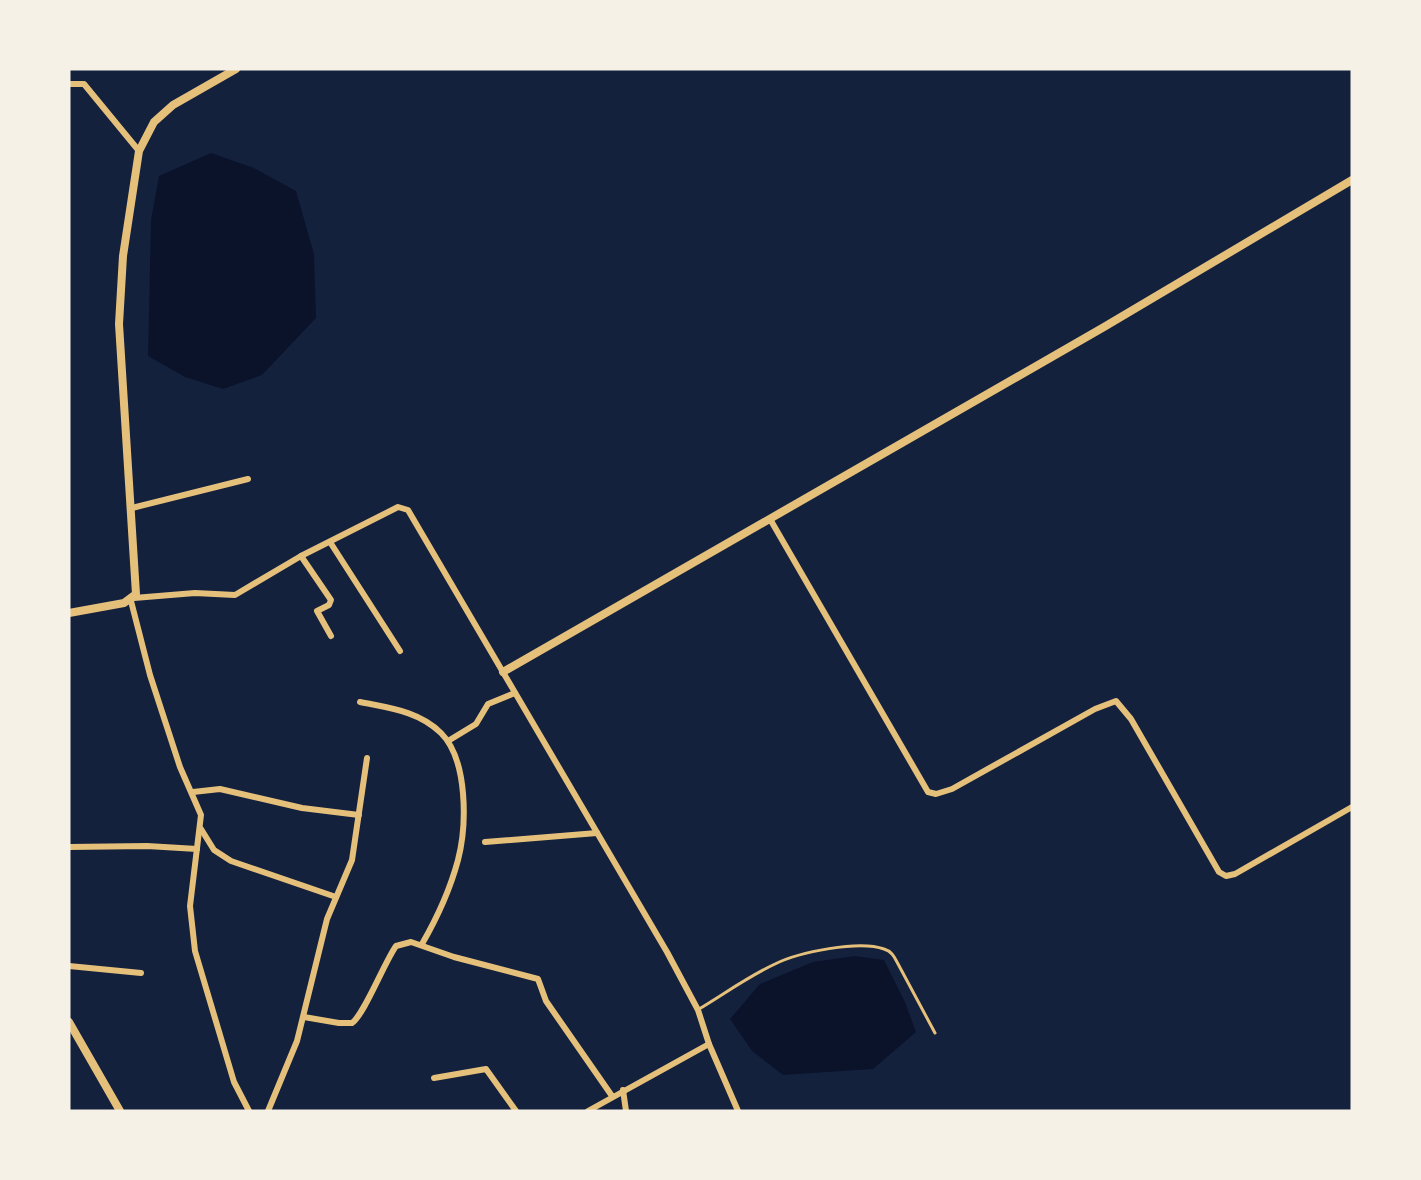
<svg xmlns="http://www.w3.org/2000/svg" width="1421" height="1180" font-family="Manrope,sans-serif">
  <rect width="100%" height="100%" fill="#14213d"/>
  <g fill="#0b132b">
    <polygon points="211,153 254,168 296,191 314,254 316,318 262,375 223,389 185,377 148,356 151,220 159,176"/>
    <polygon points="855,956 884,960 905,1002 916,1032 873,1069 783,1075 752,1051 730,1019 760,984 813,962"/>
  </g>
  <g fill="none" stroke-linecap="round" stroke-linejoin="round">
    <path stroke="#e5c07b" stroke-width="3" d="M699,1009C724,994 749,976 775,964C799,952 859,940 884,949C891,951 894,956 897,962L935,1033"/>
    <g stroke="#e5c07b" stroke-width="6">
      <polyline points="69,84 84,84 139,151"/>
      <polyline points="132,508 248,479"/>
      <polyline points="770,519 928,792 936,794 952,789 1095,709 1116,701 1131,719 1219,872 1226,876 1235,874 1352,807"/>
      <polyline points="330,542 400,651"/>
      <polyline points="301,556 331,600 329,605 317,611 331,636"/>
      <polyline points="134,598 195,593 235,595 301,556 398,507 408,510 667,952 698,1010 709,1044 588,1111"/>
      <polyline points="131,601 150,675 180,767 201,815 190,906 195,951 234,1082 249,1111"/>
      <path d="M360,702C389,708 419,711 441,733C468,760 467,825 458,860C450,890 437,918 422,944"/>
      <polyline points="448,741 476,724 488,704 515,693"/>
      <polyline points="193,792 220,789 302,808 359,815"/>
      <polyline points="201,829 214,850 231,861 336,897"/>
      <polyline points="485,842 597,833"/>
      <polyline points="69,847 147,846 197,849"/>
      <polyline points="69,966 141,973"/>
      <path d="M304,1017L339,1023H352C364,1015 384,963 396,946L411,942L454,957L538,979L546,1001L612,1096"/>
      <polyline points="709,1044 738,1111"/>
      <polyline points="434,1078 486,1069 516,1111"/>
      <polyline points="623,1090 626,1111"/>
      <polyline points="268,1111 297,1041 327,919 352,860 367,758"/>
    </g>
    <g stroke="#e5c07b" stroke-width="8">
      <polyline points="69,613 124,603 136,594 119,324 123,256 139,151 154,122 173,105 236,69"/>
      <polyline points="503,672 1104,327 1352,180"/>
      <polyline points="69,1022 120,1111"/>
    </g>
  </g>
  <rect width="1421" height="1180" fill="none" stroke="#f6f1e7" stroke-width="141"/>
</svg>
